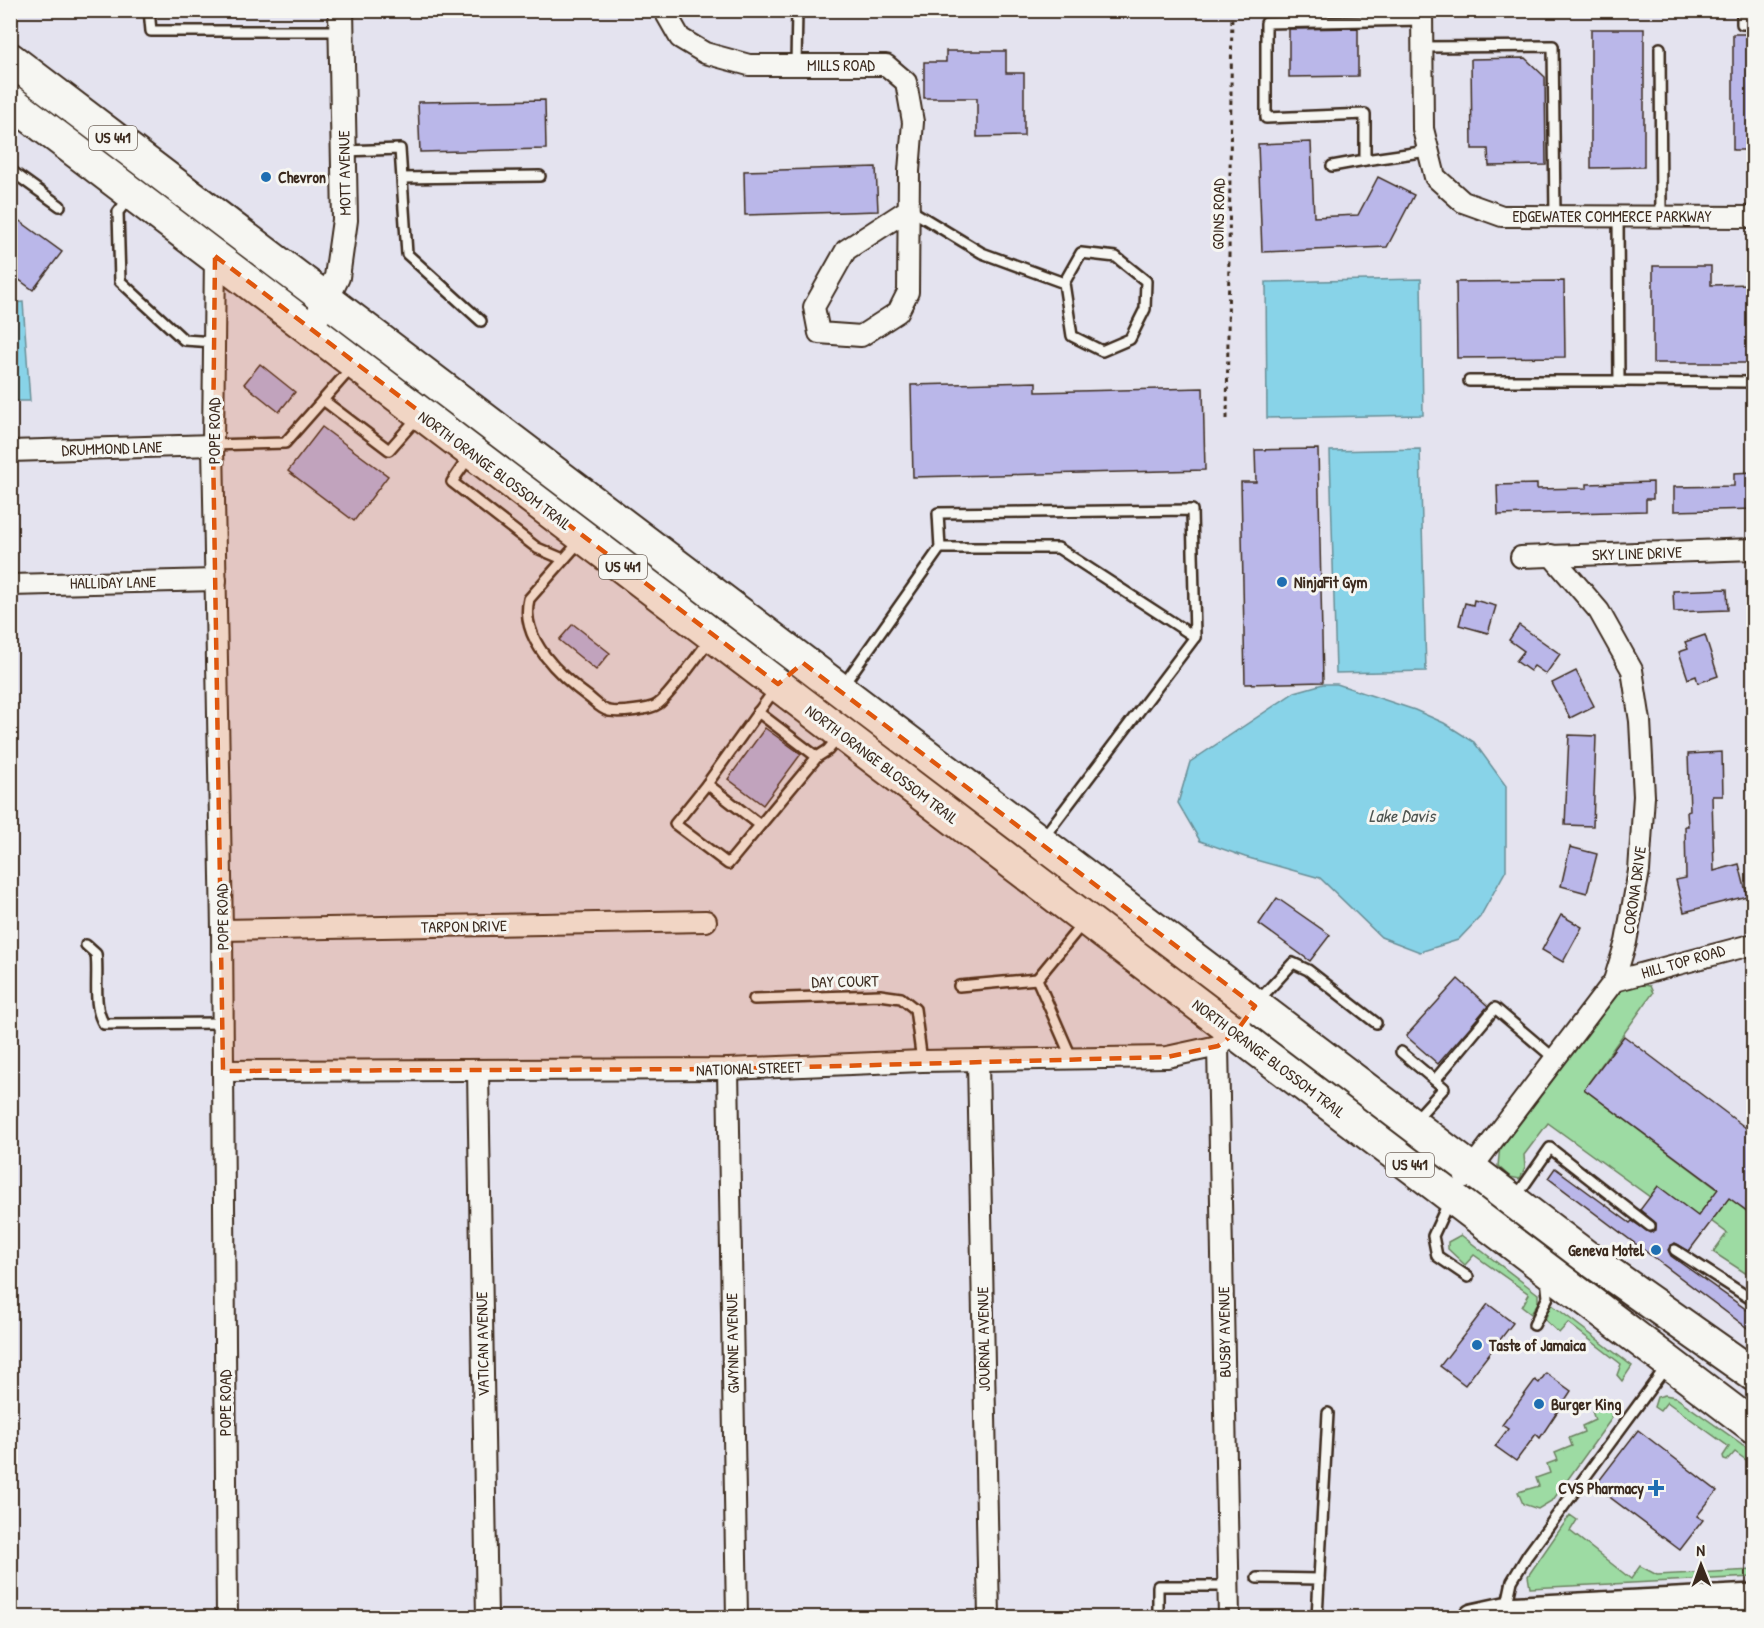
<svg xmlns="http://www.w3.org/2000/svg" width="1764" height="1628" font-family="'Patrick Hand',sans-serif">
  <rect width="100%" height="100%" fill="#e4e3ef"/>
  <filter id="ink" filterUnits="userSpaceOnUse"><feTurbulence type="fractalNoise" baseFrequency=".0167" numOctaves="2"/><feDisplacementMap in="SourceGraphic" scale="12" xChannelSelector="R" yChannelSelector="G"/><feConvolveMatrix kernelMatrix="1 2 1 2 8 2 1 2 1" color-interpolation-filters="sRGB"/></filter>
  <g filter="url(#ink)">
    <g fill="#9ddba3" stroke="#6c8260" stroke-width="1.5">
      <polygon points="1631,983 1650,986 1653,993 1584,1089 1753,1216 1753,1278 1713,1252 1727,1233 1711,1221 1722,1207 1711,1199 1698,1216 1650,1197 1548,1123 1524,1155 1525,1167 1520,1179 1510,1177 1498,1166 1500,1146 1606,1003"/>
      <polygon points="1461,1235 1538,1294 1538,1303 1531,1314 1522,1307 1529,1294 1474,1255 1465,1265 1448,1249 1448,1242"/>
      <polygon points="1551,1304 1632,1366 1622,1381 1617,1375 1621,1364 1568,1323 1559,1333 1545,1320"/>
      <polygon points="1665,1395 1675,1397 1753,1452 1753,1465 1735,1452 1727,1461 1724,1460 1723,1456 1729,1447 1667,1402 1660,1411 1654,1407 1657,1397"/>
      <polygon points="1608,1406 1612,1408 1612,1418 1553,1500 1538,1509 1523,1504 1518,1492 1539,1486 1536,1478 1550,1473 1547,1464 1558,1460 1555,1453 1572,1446 1569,1438 1584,1432 1582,1426 1595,1420 1592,1411"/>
      <polygon points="1570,1515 1577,1520 1570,1531 1631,1579 1640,1566 1657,1575 1753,1570 1753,1577 1530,1588 1528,1576"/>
    </g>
    <g fill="#88d3e8" stroke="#698f97" stroke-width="1.5">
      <polygon points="1421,279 1423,415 1267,418 1266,282"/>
      <polygon points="23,302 30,401 11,401 11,303"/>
      <polygon points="1420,449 1426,671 1336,673 1330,451"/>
      <polygon points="1323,684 1337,684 1415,710 1444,723 1474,742 1506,786 1506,870 1480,917 1458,940 1420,952 1381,937 1320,878 1245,857 1200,841 1178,803 1190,762 1295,692"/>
    </g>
    <g fill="#bab7e9" stroke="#3b2a1e" stroke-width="1.5">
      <polygon points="1358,28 1358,76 1289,77 1289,29"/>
      <polygon points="1591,29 1644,29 1644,167 1591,168"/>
      <rect x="1733" y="34" width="21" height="116"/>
      <polygon points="946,51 1006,51 1006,73 1024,73 1024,136 977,137 977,98 924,98 924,62 946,62"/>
      <polygon points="1525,58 1545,77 1546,165 1489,166 1488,149 1472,149 1471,59"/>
      <polygon points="545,100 546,149 420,152 418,102"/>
      <polygon points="1311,142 1314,217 1358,215 1378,177 1414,195 1387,247 1262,252 1258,144"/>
      <polygon points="876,167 878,211 745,215 744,171"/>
      <polygon points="10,214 62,252 33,290 10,273"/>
      <polygon points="1653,266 1711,266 1711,285 1754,284 1754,363 1653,363"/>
      <polygon points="1564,281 1565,357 1457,358 1456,282"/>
      <polygon points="260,364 295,392 279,412 244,384"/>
      <polygon points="1036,382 1036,392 1203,388 1205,470 913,477 911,385"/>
      <polygon points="322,427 388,476 354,521 288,471"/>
      <polygon points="1318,449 1323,682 1245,684 1241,482 1256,482 1255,450"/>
      <polygon points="1754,472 1754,509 1674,511 1674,487 1734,486 1734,473"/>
      <polygon points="1653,482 1653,499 1646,499 1646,511 1498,515 1497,485 1537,484 1537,489 1587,488 1587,484"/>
      <polygon points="1727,589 1728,610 1674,612 1673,591"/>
      <polygon points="1474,600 1496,606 1488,633 1459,625 1465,603 1473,605"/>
      <polygon points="573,624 610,653 596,670 559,640"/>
      <polygon points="1519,625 1560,654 1546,674 1534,666 1530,671 1516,661 1524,651 1509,640"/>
      <polygon points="1705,635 1718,676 1698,683 1696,676 1688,679 1679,652 1688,649 1685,642"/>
      <polygon points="1576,671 1594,706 1570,718 1552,683"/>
      <polygon points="765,728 801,754 763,805 728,779"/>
      <polygon points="1569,735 1596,736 1593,826 1565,825"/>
      <polygon points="1722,752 1723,796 1712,796 1714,871 1739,864 1747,896 1684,912 1676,880 1686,878 1685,826 1688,826 1687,812 1690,811 1688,754"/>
      <polygon points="1570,847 1597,854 1587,893 1561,886"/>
      <polygon points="1277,898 1330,935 1310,961 1259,924"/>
      <polygon points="1561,915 1582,927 1563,962 1542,950"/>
      <polygon points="1458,979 1488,1006 1438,1064 1406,1036"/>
      <polygon points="1624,1036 1754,1134 1754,1216 1729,1198 1689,1251 1675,1243 1668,1250 1671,1256 1754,1315 1754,1333 1548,1178 1555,1168 1630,1223 1632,1221 1650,1233 1656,1230 1656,1223 1640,1210 1658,1186 1698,1216 1718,1189 1584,1089"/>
      <polygon points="1488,1304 1513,1323 1465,1385 1440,1366"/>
      <polygon points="1546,1373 1571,1391 1540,1438 1536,1434 1516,1461 1495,1446 1508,1429 1502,1425 1535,1380 1539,1383"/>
      <polygon points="1638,1430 1717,1491 1697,1516 1703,1520 1680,1550 1595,1486"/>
    </g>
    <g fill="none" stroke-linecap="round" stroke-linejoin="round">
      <g stroke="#3b2a1e" stroke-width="14">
        <g id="service">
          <polyline points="149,10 151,31 339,31"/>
          <polyline points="1742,10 1742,24 1754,24"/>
          <polyline points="1422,20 1266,23 1266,118 1365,114 1365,160 1428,151"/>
          <polyline points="1422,47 1553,46 1555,216"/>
          <polyline points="1660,48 1661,217"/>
          <polyline points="796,65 797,10"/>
          <polyline points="344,151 400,149 407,254 481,321"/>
          <polyline points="1332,166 1365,160"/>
          <polyline points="10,170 60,206"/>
          <polyline points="402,178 540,176"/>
          <polyline points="129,198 118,212 120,281 184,340 214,342"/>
          <polyline points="909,209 982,253 1064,283 1081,253 1116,257 1146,281 1145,309 1130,339 1102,351 1072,336 1064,283"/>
          <polyline points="1618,216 1619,381 1752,382"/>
          <polyline points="1469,381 1619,381"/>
          <polyline points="323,400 389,450 418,417"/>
          <polyline points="213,445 285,443 353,366"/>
          <polyline points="469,457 452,482 537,548 563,559"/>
          <path d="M581,540L529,599C519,639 561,677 590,698C595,702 602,710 609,711C619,713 650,710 658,704C670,696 699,653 710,640"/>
          <polyline points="940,548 1058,548 1195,637"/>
          <polyline points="842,687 940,548 938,513 1192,510 1195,637 1043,838"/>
          <polyline points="775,689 707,784 675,824 728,864 817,757 828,750 838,738"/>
          <polyline points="758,712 817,757"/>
          <polyline points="707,784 760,825"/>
          <path d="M86,945L96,954C99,975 92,1006 104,1024L223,1023"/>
          <polyline points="959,986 1037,979"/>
          <polyline points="754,999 880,995 901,998 915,1009 922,1061"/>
          <polyline points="1258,1001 1293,963 1308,970 1376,1023"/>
          <polyline points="1401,1052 1444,1088 1415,1120"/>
          <polyline points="1072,1059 1037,979 1083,923"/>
          <polyline points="1435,1080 1495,1008 1555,1059"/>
          <polyline points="1516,1197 1550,1148 1650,1226"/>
          <polyline points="1449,1201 1433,1236 1437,1256 1468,1277"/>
          <polyline points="1675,1250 1754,1301"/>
          <polyline points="1534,1325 1548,1297 1546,1278"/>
          <polyline points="1257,1578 1319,1579 1317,1618"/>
          <polyline points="1319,1579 1328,1413"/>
          <polyline points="1506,1609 1512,1581 1527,1556 1666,1367"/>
          <polyline points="1158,1618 1158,1586 1229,1586"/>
        </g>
      </g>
      <g stroke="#3b2a1e" stroke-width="24">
        <g id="minor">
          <polyline points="664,10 680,38 705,53 749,65 886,65 906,82 913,122 909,171 908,292 898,312 861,336 819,333 814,307 846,250 909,209"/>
          <polyline points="1422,10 1423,129 1435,177 1463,202 1502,216 1752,217"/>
          <polyline points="215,252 213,445 222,930 227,1618"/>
          <polyline points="10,451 213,445"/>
          <polyline points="1521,557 1754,549"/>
          <polyline points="10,585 216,580"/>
          <polyline points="222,930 706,921"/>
          <polyline points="1614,981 1754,944"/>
          <polyline points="1218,1046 1229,1618"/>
          <polyline points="978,1061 989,1618"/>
          <polyline points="728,1069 737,1618"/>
          <polyline points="223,1071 728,1069 922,1061 1167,1057 1218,1046 1241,1025"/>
          <polyline points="478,1071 487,1618"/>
          <polyline points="1465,1177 1614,981 1626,942 1639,871 1644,796 1640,721 1632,670 1599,611 1551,555"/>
        </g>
      </g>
      <g stroke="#3b2a1e" stroke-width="28">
        <polyline id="tertiary" points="319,314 337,277 345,220 341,10"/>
      </g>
      <g stroke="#3b2a1e" stroke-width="32">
        <polyline id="secondary" points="1473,1618 1505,1611 1754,1598"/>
      </g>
      <g stroke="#3b2a1e" stroke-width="36">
        <g id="primary">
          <polyline points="10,59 1592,1261 1754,1375"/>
          <polyline points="10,101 1754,1427"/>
        </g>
      </g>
      <polyline stroke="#3b2a1e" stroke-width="3" stroke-dasharray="4.5 4.5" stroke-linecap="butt" points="1227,419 1232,10"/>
      <use href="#service" stroke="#f6f6f2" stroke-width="9"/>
      <use href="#minor" stroke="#f6f6f2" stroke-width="20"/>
      <use href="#tertiary" stroke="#f6f6f2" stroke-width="24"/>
      <use href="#secondary" stroke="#f6f6f2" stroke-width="27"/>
      <use href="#primary" stroke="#f6f6f2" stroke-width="32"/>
    </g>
  </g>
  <path fill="#df570d" fill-opacity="0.2" stroke="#df570d" stroke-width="4.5" stroke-dasharray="12 8" stroke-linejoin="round" d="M215,256L778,684L803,663L1255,1006L1236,1032L1218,1046L1167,1057L728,1069L223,1071L213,445Z"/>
  <g fill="#1f6fb2" stroke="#f6f6f2" stroke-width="2">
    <circle cx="266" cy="177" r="6"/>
    <circle cx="1282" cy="582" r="6"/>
    <circle cx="1656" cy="1250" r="6"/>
    <circle cx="1477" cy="1345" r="6"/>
    <circle cx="1539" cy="1404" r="6"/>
    <path d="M1653 1479h6v6h6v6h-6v6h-6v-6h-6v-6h6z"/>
  </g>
  <g text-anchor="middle" stroke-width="6" stroke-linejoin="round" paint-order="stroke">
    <g fill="#f6f6f2" stroke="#73675e" stroke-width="1.5">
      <rect x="89" y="126" width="48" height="24" rx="4.5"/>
      <rect x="599" y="555" width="48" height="24" rx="4.5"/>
      <rect x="1386" y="1153" width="48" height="24" rx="4.5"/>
    </g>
    <g font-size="15" font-weight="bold" fill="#3b2a1e">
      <text x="113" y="143">US 441</text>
      <text x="623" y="572">US 441</text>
      <text x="1410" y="1170">US 441</text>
    </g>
    <g font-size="16" fill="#3b2a1e" stroke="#f6f6f2">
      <text x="841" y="71">MILLS ROAD</text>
      <text transform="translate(344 173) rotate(-91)" y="6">MOTT AVENUE</text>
      <text transform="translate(1218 214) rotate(-89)" y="6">GOINS ROAD</text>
      <text x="1612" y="222">EDGEWATER COMMERCE PARKWAY</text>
      <text transform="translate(214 431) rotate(-90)" y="6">POPE ROAD</text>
      <text transform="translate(112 448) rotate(-2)" y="6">DRUMMOND LANE</text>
      <text transform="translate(495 470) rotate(37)" y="6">NORTH ORANGE BLOSSOM TRAIL</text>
      <text transform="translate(1637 553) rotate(-2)" y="6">SKY LINE DRIVE</text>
      <text transform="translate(113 582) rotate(-1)" y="6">HALLIDAY LANE</text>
      <text transform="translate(882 764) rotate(37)" y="6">NORTH ORANGE BLOSSOM TRAIL</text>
      <text transform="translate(1634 890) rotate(-82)" y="6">CORONA DRIVE</text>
      <text transform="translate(222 917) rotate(-91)" y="6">POPE ROAD</text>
      <text transform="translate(464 926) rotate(-1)" y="6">TARPON DRIVE</text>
      <text transform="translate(1683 961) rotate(-16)" y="6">HILL TOP ROAD</text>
      <text transform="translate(845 981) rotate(-1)" y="6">DAY COURT</text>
      <text transform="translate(1269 1058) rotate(37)" y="6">NORTH ORANGE BLOSSOM TRAIL</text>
      <text transform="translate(749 1068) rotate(-2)" y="6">NATIONAL STREET</text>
      <text transform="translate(1224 1332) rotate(-91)" y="6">BUSBY AVENUE</text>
      <text transform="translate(983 1339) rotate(-91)" y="6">JOURNAL AVENUE</text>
      <text transform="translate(732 1343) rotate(-91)" y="6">GWYNNE AVENUE</text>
      <text transform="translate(482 1344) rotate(-91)" y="6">VATICAN AVENUE</text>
      <text transform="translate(225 1403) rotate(-90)" y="6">POPE ROAD</text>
    </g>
    <g font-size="16" font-weight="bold" fill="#3b2a1e" stroke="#f6f6f2" text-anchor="start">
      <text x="278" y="183">Chevron</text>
      <text x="1294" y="588">NinjaFit Gym</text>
      <text x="1644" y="1256" text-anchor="end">Geneva Motel</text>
      <text x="1489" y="1351">Taste of Jamaica</text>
      <text x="1551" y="1410">Burger King</text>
      <text x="1644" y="1494" text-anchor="end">CVS Pharmacy</text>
    </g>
    <g font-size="18" font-style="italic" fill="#4e5450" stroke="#f6f6f2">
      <text x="1402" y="822">Lake Davis</text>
    </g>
  </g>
  <rect width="1764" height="1628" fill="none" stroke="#f6f6f2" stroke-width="36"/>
  <rect x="18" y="18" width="1728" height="1592" fill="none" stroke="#3b2a1e" stroke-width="2" filter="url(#ink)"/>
  <g transform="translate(1701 1565) rotate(359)" stroke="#f6f6f2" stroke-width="4.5" paint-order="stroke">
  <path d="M0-4.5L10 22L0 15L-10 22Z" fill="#3b2a1e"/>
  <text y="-9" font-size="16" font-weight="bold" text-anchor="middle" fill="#3b2a1e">N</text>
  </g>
</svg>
